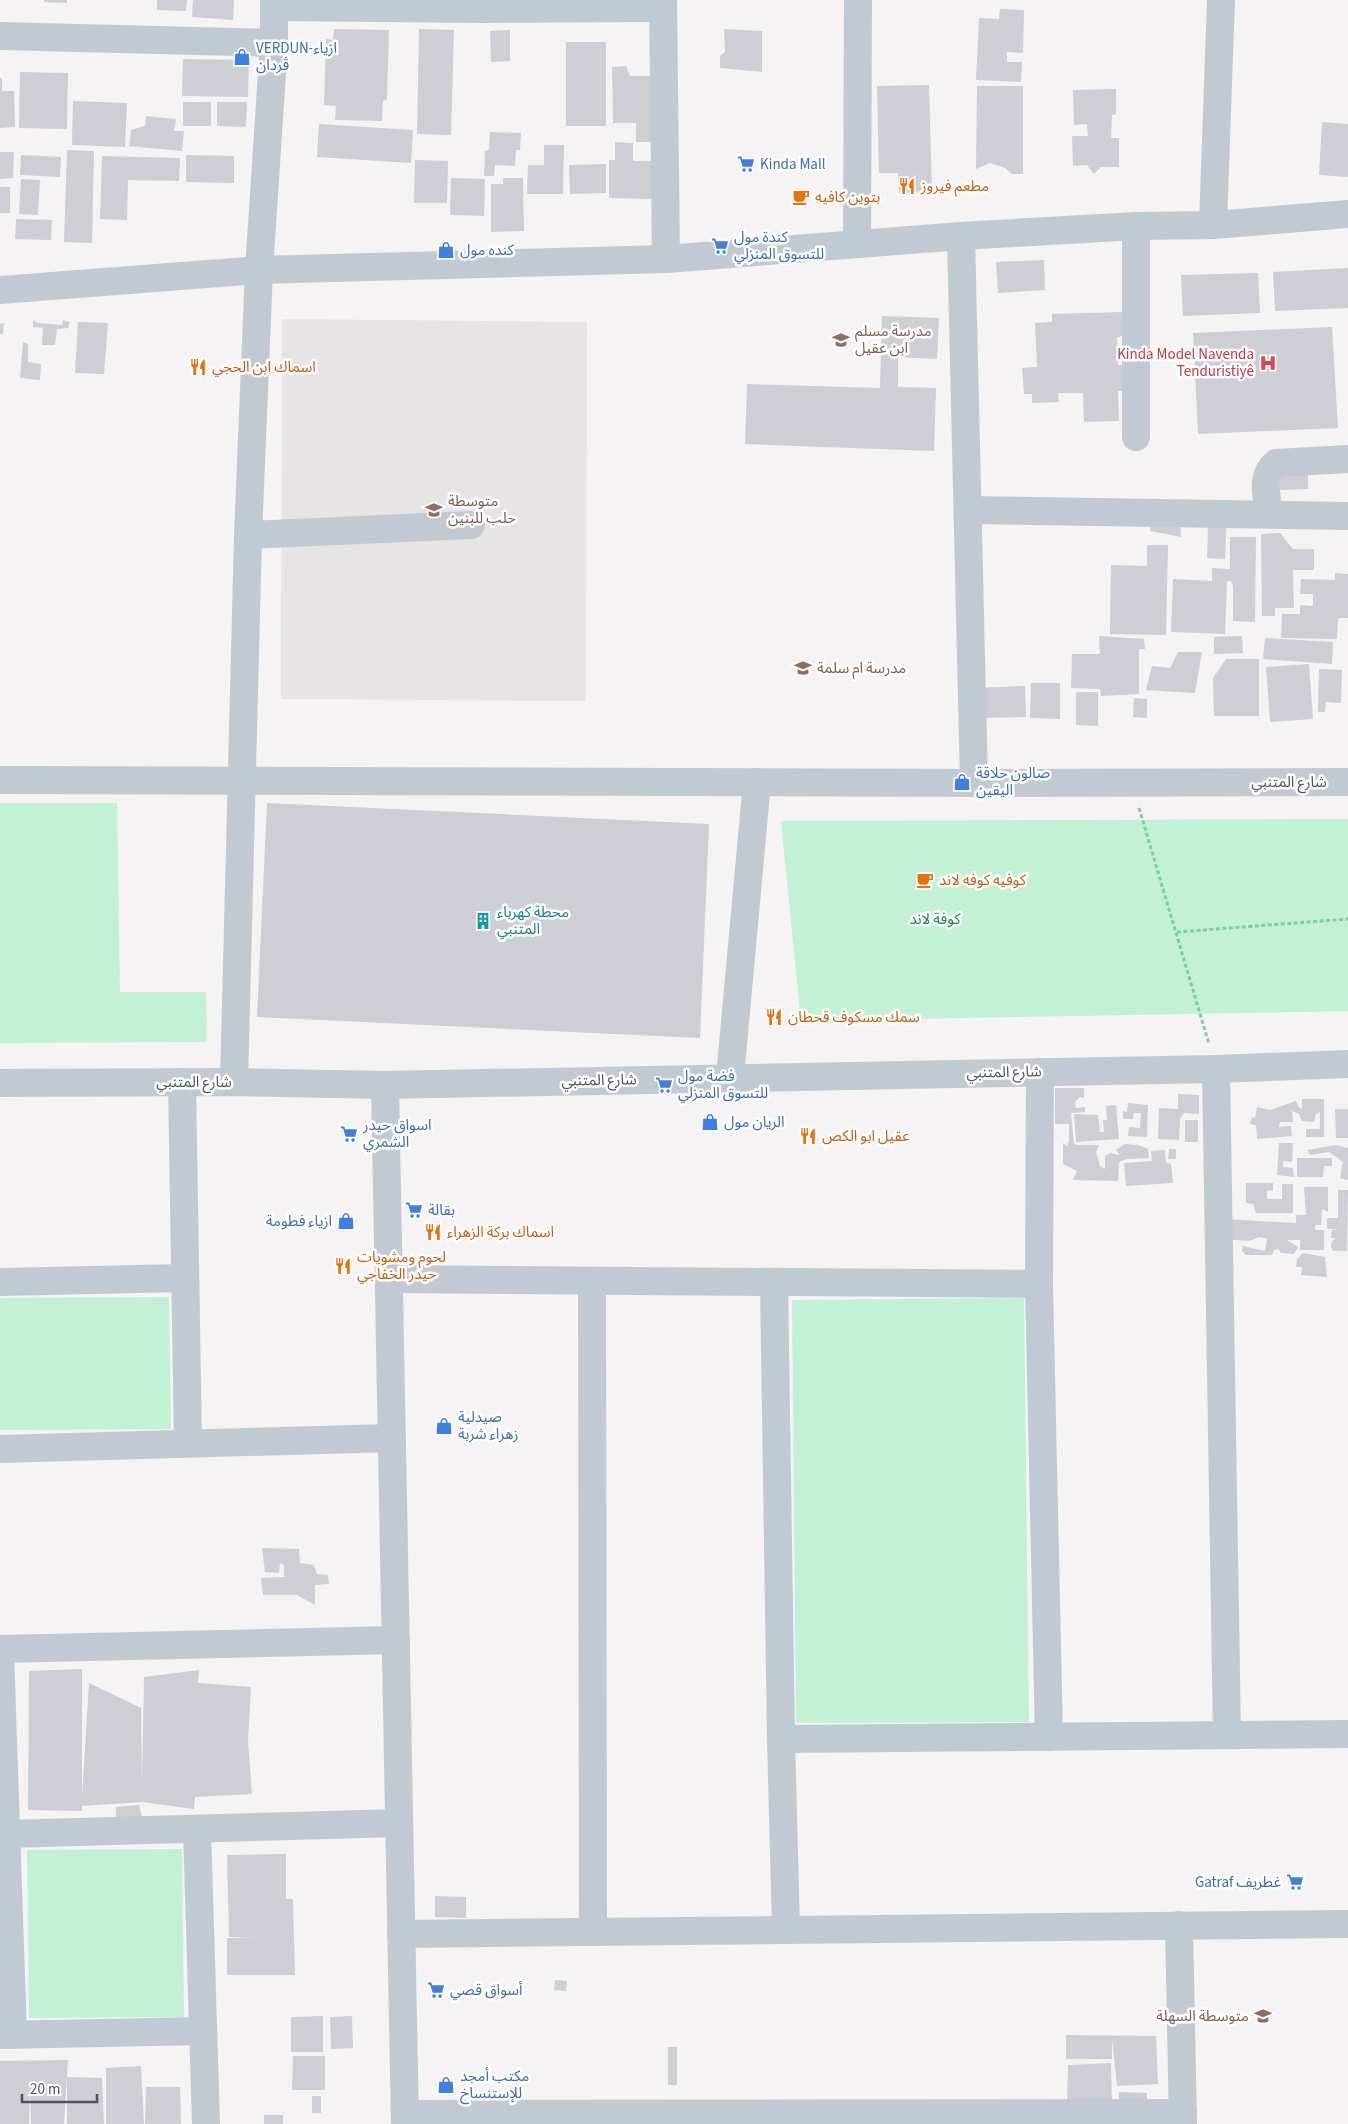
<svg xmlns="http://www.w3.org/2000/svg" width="1348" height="2124" font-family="'Source Sans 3','Noto Sans Arabic',sans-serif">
  <rect width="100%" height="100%" fill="#f5f3f3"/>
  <polygon fill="#e6e4e5" points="282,319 587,322 586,701 281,699"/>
  <g fill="#c3f1d5">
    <polygon points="0,803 117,803 120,992 206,992 207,1042 0,1043"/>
    <polygon points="1348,819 1348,1011 801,1021 781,821"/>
    <polygon points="169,1297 171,1429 0,1430 0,1298"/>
    <polygon points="1024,1298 1029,1722 796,1723 792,1300"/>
    <polygon points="182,1849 184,2017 29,2018 27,1850"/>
  </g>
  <g fill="#cdcfd5">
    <polygon points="44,0 67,0 67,3 44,2"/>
    <polygon points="157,0 187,0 186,11 157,10"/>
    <polygon points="193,0 234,0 233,20 192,17"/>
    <polygon points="1000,9 1024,10 1023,53 1007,52 1007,62 1022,62 1021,82 976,80 979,18 999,19"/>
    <polygon points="334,29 389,30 387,99 383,101 382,121 335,120 336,106 324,105 326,39 333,40"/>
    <polygon points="419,29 454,30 451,135 417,134"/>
    <polygon points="724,29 762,31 762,72 720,68 720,56 725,52"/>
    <polygon points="510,30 510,61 491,62 490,31"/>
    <rect x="566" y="42" width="40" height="84"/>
    <polygon points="183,59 249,60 248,97 182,96"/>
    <polygon points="626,66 630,76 654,76 655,142 636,142 636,123 613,123 612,67"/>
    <polygon points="20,72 68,73 67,129 19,128"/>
    <polygon points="0,78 2,78 2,91 14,91 15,127 0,128"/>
    <polygon points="929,85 932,192 899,193 898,173 879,173 877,86"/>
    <polygon points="977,86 1023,86 1023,174 1012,174 1005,168 990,163 976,169"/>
    <polygon points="1116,89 1116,114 1112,115 1111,138 1119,138 1119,167 1101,167 1094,174 1087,165 1073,166 1072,136 1088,136 1087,124 1074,125 1073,90"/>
    <polygon points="73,101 127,103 125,147 72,145"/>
    <rect x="183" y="102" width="28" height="24"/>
    <polygon points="217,102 247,102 246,127 217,126"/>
    <polygon points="146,116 176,119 174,131 184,131 182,151 129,146 131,130 145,126"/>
    <polygon points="1322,122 1348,124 1348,177 1319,175"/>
    <polygon points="319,124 413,130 411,163 317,157"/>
    <polygon points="490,132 521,133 520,150 516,150 515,166 495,165 494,176 484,176 485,151 489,150"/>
    <polygon points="615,142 633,143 633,161 653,161 653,199 609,198 609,160 615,160"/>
    <polygon points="544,145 564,145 563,194 527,194 528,165 544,165"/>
    <polygon points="67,150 94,151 92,243 64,242"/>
    <polygon points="0,152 14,152 13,178 0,179"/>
    <polygon points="21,155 61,157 60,177 20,175"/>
    <polygon points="186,155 234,156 234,183 186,182"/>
    <polygon points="102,156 180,158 179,181 128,180 127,220 100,219"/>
    <polygon points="415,160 448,161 447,203 414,203"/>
    <polygon points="606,164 606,193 570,194 569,165"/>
    <polygon points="451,178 485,179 484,216 450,215"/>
    <polygon points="503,178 523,178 524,231 491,232 491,184 503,184"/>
    <polygon points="21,179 40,180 38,215 19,214"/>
    <rect x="0" y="187" width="10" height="26"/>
    <polygon points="16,219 52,220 51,240 15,239"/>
    <polygon points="1044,260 1045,290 998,293 996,262"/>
    <polygon points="1348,268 1348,308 1275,311 1273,272"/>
    <polygon points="1258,273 1260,313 1183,316 1181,275"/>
    <polygon points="1124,312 1124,335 1117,338 1118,365 1127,365 1127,391 1118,391 1119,421 1084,422 1083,393 1058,393 1059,402 1032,403 1032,394 1024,394 1022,368 1037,367 1035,323 1052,322 1052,314"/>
    <polygon points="882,316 939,318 937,359 898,357 898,387 936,388 934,451 745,444 747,384 880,388"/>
    <polygon points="33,320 38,323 62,325 63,320 70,322 68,328 57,329 55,345 42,345 43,328 33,327"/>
    <polygon points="78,322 108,323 104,374 75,373"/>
    <polygon points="4,323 3,334 0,334 0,324"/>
    <polygon points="1332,327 1338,428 1198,434 1193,333"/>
    <polygon points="23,342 28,344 28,362 41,364 40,380 20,378"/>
    <polygon points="1308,470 1308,489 1280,490 1280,471"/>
    <polygon points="1180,518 1181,537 1150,531 1152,520"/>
    <polygon points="1208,527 1226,528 1225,559 1207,558"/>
    <polygon points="1280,533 1293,549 1314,549 1314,570 1293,570 1294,608 1275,608 1275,616 1262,616 1261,534"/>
    <polygon points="1230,537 1256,537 1255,622 1233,621 1233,586 1231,581 1227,581 1225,634 1171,632 1173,579 1212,581 1212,568 1230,569"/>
    <polygon points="1147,545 1168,545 1166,635 1110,634 1111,565 1147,566"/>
    <polygon points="1335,573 1348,574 1348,618 1338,618 1337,639 1281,638 1282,614 1300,614 1300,605 1313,606 1313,594 1300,594 1301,579 1335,580"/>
    <polygon points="1099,636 1144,639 1145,649 1139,649 1139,694 1101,696 1100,689 1071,688 1072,654 1100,654"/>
    <polygon points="1242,636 1243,653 1214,654 1214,637"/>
    <polygon points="1265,638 1333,642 1332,664 1263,659"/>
    <polygon points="1178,652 1202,652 1195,693 1146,690 1152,666 1170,668"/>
    <polygon points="1226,659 1259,659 1259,716 1214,716 1213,678"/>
    <polygon points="1309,664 1313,719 1270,722 1266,667"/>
    <polygon points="1319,669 1342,670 1341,703 1326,702 1325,712 1318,712"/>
    <polygon points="1031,683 1060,683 1060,719 1030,718"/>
    <polygon points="1025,686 1026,717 976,718 975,688"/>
    <polygon points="1076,692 1098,692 1098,726 1076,725"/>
    <polygon points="1134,698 1147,699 1147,718 1133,717"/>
    <polygon points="267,803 709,824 700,1038 257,1017"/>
    <polygon points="1055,1088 1084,1088 1084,1098 1080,1097 1075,1102 1076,1108 1085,1107 1085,1112 1071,1113 1074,1144 1079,1145 1099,1145 1096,1152 1100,1166 1105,1169 1105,1156 1110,1153 1120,1155 1116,1150 1125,1144 1138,1145 1148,1149 1149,1158 1127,1159 1119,1162 1118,1181 1073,1180 1077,1171 1063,1164 1063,1143 1067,1146 1069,1141 1069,1124 1055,1124"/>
    <polygon points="1178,1094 1199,1095 1199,1114 1184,1113 1180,1119 1179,1140 1158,1139 1159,1108 1178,1109"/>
    <polygon points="1302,1099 1324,1099 1324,1137 1306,1137 1306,1129 1320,1129 1320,1112 1316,1114 1314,1122 1302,1121 1299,1114 1292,1111 1293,1122 1280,1122 1279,1127 1291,1126 1292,1136 1257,1139 1256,1125 1250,1124 1252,1117 1255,1118 1257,1107 1270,1110 1296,1101 1299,1107 1302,1109"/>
    <polygon points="1128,1103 1148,1105 1147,1137 1128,1136 1129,1127 1140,1128 1141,1113 1134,1113 1133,1119 1123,1119 1123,1111 1127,1112"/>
    <polygon points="1116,1105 1119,1139 1076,1142 1074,1114 1098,1115 1100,1132 1104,1132 1103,1120 1107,1120 1106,1106"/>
    <polygon points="1335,1109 1348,1109 1348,1138 1336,1138"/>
    <rect x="1185" y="1120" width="13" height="22"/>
    <polygon points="1279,1143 1293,1143 1292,1162 1283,1161 1283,1167 1293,1168 1294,1177 1277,1175"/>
    <polygon points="1336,1145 1348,1148 1348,1180 1340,1178 1343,1162 1329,1152 1310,1155 1307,1150"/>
    <polygon points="1169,1149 1176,1149 1176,1159 1168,1159"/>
    <polygon points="1165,1150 1166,1163 1171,1164 1173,1183 1126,1186 1124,1163 1152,1161 1151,1151"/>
    <polygon points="1297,1158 1332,1158 1332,1166 1324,1166 1323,1177 1297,1177"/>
    <polygon points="1246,1183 1273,1183 1273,1191 1267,1190 1267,1199 1282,1199 1282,1184 1293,1184 1293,1213 1256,1213 1253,1204 1246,1203"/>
    <polygon points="1304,1187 1328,1187 1328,1212 1322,1209 1321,1225 1315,1225 1315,1230 1324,1230 1324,1250 1300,1250 1300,1240 1287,1240 1298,1247 1294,1254 1281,1253 1278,1249 1274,1250 1272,1255 1246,1255 1242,1251 1243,1246 1265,1251 1267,1239 1260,1237 1249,1241 1223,1239 1224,1219 1296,1223 1296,1215 1306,1215"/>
    <polygon points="1338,1190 1348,1190 1347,1251 1333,1251 1331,1247 1332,1241 1336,1238 1331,1238 1332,1230 1337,1229 1327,1229 1327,1218 1338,1218"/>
    <polygon points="1303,1253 1325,1257 1327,1277 1301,1275 1302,1267 1296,1267 1297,1259"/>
    <polygon points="262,1548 299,1549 300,1563 314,1565 317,1574 328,1575 329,1584 315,1585 315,1605 297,1595 263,1595 261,1578 284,1577 284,1565 280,1563 279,1573 265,1572"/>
    <polygon points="82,1669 82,1797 89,1683 141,1708 142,1783 144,1677 199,1670 198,1683 251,1687 248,1740 252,1794 195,1797 194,1809 142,1802 82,1806 82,1811 28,1810 29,1671"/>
    <polygon points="139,1805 143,1822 116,1823 116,1807"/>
    <polygon points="286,1854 286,1899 293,1899 295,1975 227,1975 227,1938 259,1938 229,1937 227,1855"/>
    <polygon points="435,1896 466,1897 466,1918 435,1917"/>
    <polygon points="555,1980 567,1981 566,1991 554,1990"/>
    <polygon points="323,2016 323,2052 291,2052 291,2017"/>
    <polygon points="352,2016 353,2048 331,2049 330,2017"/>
    <polygon points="1066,2035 1156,2036 1158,2084 1117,2086 1112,2039 1112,2059 1066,2059"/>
    <rect x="668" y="2047" width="9" height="38"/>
    <polygon points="293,2056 325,2056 325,2090 292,2090"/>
    <polygon points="68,2060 64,2124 31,2124 30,2085 29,2124 0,2124 0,2061"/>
    <polygon points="1111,2063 1112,2105 1067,2107 1068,2065"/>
    <polygon points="141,2066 144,2124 106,2124 106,2068"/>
    <polygon points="67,2077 102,2078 104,2124 67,2124"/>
    <polygon points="146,2087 180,2087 181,2124 145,2124"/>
    <polygon points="1119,2092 1147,2093 1147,2108 1119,2107"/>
    <rect x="312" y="2096" width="9" height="17"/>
    <rect x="264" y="2115" width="19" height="9"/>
  </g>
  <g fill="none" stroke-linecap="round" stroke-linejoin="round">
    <g stroke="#7ad0a6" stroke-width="3" stroke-dasharray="4 2.5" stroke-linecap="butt">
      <polyline points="1139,808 1209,1044"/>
      <polyline points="1177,932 1348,919"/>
    </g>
    <g stroke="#c1cad2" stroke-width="28">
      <polyline points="663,0 666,259"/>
      <polyline points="274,7 483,9 663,8"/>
      <polyline points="0,36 274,43"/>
      <polyline points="1213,225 1221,0"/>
      <polyline points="961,236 974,783"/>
      <polyline points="857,244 858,0"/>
      <polyline points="0,290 259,270 666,259 961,236 1136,226 1213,225 1348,214"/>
      <polyline points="1136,437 1136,226"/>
      <polyline points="968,510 1348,516"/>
      <path d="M1269,514C1267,496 1260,476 1276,463L1348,459"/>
      <polyline points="248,535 471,525"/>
      <polyline points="0,780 974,783 1348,782"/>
      <polyline points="1216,1069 1227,1735"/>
      <polyline points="1040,1072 1039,1284 1049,1737"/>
      <polyline points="730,1077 757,782"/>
      <polyline points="182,1082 188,1443"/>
      <polyline points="234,1082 248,535 259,270 274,43 274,0"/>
      <polyline points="0,1083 234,1082 385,1085 1216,1069 1348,1064"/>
      <polyline points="385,1085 405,2124"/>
      <polyline points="389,1279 1039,1284"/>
      <polyline points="592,1281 593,1932"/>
      <polyline points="0,1282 185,1278"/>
      <polyline points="774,1282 781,1739 786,1930"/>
      <polyline points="0,1449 392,1438"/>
      <polyline points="0,1649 396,1640"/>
      <polyline points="0,1652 13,2035"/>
      <polyline points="781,1739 1348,1734"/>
      <polyline points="197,1829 206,2124"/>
      <polyline points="7,1834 399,1823"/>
      <polyline points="1179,1925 1183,2124"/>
      <polyline points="401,1934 1348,1924"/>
      <polyline points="0,2035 203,2031"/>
      <polyline points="405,2114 1183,2113"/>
    </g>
  </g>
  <defs>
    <g id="shop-bare" transform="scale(1.35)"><path d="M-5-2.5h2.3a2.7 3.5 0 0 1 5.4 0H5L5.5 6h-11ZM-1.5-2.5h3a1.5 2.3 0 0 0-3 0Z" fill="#3f7fe0" stroke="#fff" stroke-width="2.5" paint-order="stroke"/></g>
    <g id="supermarket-bare" transform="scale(1.35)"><path d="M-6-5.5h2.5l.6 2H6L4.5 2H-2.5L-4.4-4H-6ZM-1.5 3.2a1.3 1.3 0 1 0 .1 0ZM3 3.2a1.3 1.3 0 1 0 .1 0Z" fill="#3f7fe0" stroke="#fff" stroke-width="2.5" paint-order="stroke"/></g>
    <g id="restaurant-bare" transform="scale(1.35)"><path d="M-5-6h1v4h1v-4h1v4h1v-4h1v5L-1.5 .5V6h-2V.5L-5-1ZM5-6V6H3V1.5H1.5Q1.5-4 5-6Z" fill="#e8710a" stroke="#fff" stroke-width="2.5" paint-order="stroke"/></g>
    <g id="cafe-bare" transform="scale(1.35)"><path d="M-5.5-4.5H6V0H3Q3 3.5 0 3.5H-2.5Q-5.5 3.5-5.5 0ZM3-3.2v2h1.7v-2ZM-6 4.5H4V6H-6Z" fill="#e8710a" stroke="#fff" stroke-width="2.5" paint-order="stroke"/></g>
    <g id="school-bare" transform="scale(1.35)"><path d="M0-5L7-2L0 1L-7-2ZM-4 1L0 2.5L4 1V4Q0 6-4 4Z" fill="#8d6e63" stroke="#fff" stroke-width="2.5" paint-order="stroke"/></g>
    <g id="hospital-bare" transform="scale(1.35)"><path d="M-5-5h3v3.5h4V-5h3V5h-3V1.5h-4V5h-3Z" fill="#e0444e" stroke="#fff" stroke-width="2.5" paint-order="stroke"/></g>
    <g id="building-bare" transform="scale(1.35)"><path d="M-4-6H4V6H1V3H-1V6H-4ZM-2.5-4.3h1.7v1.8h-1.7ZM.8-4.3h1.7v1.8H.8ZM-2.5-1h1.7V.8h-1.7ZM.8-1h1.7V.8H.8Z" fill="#0f9aa8" stroke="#fff" stroke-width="2.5" paint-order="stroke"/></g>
  </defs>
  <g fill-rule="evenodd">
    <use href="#shop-bare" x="242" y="57"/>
    <use href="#supermarket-bare" x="746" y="164"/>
    <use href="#restaurant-bare" x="907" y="186"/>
    <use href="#cafe-bare" x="801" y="197"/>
    <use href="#supermarket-bare" x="720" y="246"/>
    <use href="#shop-bare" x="446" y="250"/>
    <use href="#school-bare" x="841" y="340"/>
    <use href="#hospital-bare" x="1268" y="363"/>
    <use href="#restaurant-bare" x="198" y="367"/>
    <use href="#school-bare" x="434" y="510"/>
    <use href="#school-bare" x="803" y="668"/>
    <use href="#shop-bare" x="962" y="782"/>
    <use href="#cafe-bare" x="925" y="880"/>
    <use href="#building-bare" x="483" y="921"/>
    <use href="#restaurant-bare" x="774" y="1017"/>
    <use href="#supermarket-bare" x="664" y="1085"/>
    <use href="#shop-bare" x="710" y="1122"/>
    <use href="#supermarket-bare" x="349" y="1134"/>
    <use href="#restaurant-bare" x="808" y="1136"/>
    <use href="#supermarket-bare" x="414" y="1210"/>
    <use href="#shop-bare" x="346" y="1221"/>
    <use href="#restaurant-bare" x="433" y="1232"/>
    <use href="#restaurant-bare" x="343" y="1266"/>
    <use href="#shop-bare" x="444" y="1426"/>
    <use href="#supermarket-bare" x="1295" y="1882"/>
    <use href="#supermarket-bare" x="436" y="1990"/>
    <use href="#school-bare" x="1263" y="2016"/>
    <use href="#shop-bare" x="446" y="2085"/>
  </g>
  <g text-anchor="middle" stroke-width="5" stroke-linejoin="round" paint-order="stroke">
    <g font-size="15" fill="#366cbe" stroke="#fff" text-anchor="start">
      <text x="256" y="53">VERDUN-ازياء<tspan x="256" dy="17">ڤردان</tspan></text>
      <text x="760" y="169">Kinda Mall</text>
      <text x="734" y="242">كندة مول<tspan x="734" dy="17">للتسوق المنزلي</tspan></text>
      <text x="460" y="255">كنده مول</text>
      <text x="976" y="778">صالون حلاقة<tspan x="976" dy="17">اليقين</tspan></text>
      <text x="678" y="1081">فضة مول<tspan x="678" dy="17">للتسوق المنزلي</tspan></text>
      <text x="724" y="1127">الريان مول</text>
      <text x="363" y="1130">اسواق حيدر<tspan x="363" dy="17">الشمري</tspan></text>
      <text x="428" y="1215">بقالة</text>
      <text x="332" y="1226" text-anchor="end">ازياء فطومة</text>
      <text x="458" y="1422">صيدلية<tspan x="458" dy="17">زهراء شربة</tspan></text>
      <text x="1281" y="1887" text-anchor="end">Gatraf غطريف</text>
      <text x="450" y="1995">أسواق قصي</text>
      <text x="460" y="2081">مكتب أمجد<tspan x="460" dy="17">للإستنساخ</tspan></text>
    </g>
    <g font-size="15" fill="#c56008" stroke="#fff" text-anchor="start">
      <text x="921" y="191">مطعم فيروز</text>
      <text x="815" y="202">بتوين كافيه</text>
      <text x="212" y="372">اسماك ابن الحجي</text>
      <text x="939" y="885">كوفيه كوفه لاند</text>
      <text x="788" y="1022">سمك مسكوف قحطان</text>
      <text x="822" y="1141">عقيل ابو الكص</text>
      <text x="447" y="1237">اسماك بركة الزهراء</text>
      <text x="357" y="1262">لحوم ومشويات<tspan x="357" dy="17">حيدر الخفاجي</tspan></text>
    </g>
    <g font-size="15" fill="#785e54" stroke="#fff" text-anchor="start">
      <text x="855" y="336">مدرسة مسلم<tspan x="855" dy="17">ابن عقيل</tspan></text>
      <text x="448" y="506">متوسطة<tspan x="448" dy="17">حلب للبنين</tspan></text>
      <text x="817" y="673">مدرسة ام سلمة</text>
      <text x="1249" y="2021" text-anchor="end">متوسطة السهلة</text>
    </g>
    <g font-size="15" fill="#be3a42" stroke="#fff" text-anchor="end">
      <text x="1254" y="359">Kinda Model Navenda<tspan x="1254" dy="17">Tenduristiyê</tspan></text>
    </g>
    <g font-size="15" fill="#4a5661" stroke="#fff">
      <text x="1289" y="787">شارع المتنبي</text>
      <text transform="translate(1004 1072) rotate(-1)" y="5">شارع المتنبي</text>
      <text transform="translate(599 1080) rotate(-1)" y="5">شارع المتنبي</text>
      <text x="194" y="1087">شارع المتنبي</text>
    </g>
    <g font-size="15" fill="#0d838f" stroke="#fff" text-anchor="start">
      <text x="497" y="917">محطة كهرباء<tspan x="497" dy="17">المتنبي</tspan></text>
    </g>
    <g font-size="15" fill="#17864f" stroke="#fff">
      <text x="935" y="924">كوفة لاند</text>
    </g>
  </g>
  <path d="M22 2094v8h75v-8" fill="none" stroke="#4a5661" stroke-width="2.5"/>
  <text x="30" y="2094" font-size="15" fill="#4a5661" stroke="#ffffff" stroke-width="4" paint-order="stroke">20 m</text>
</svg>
